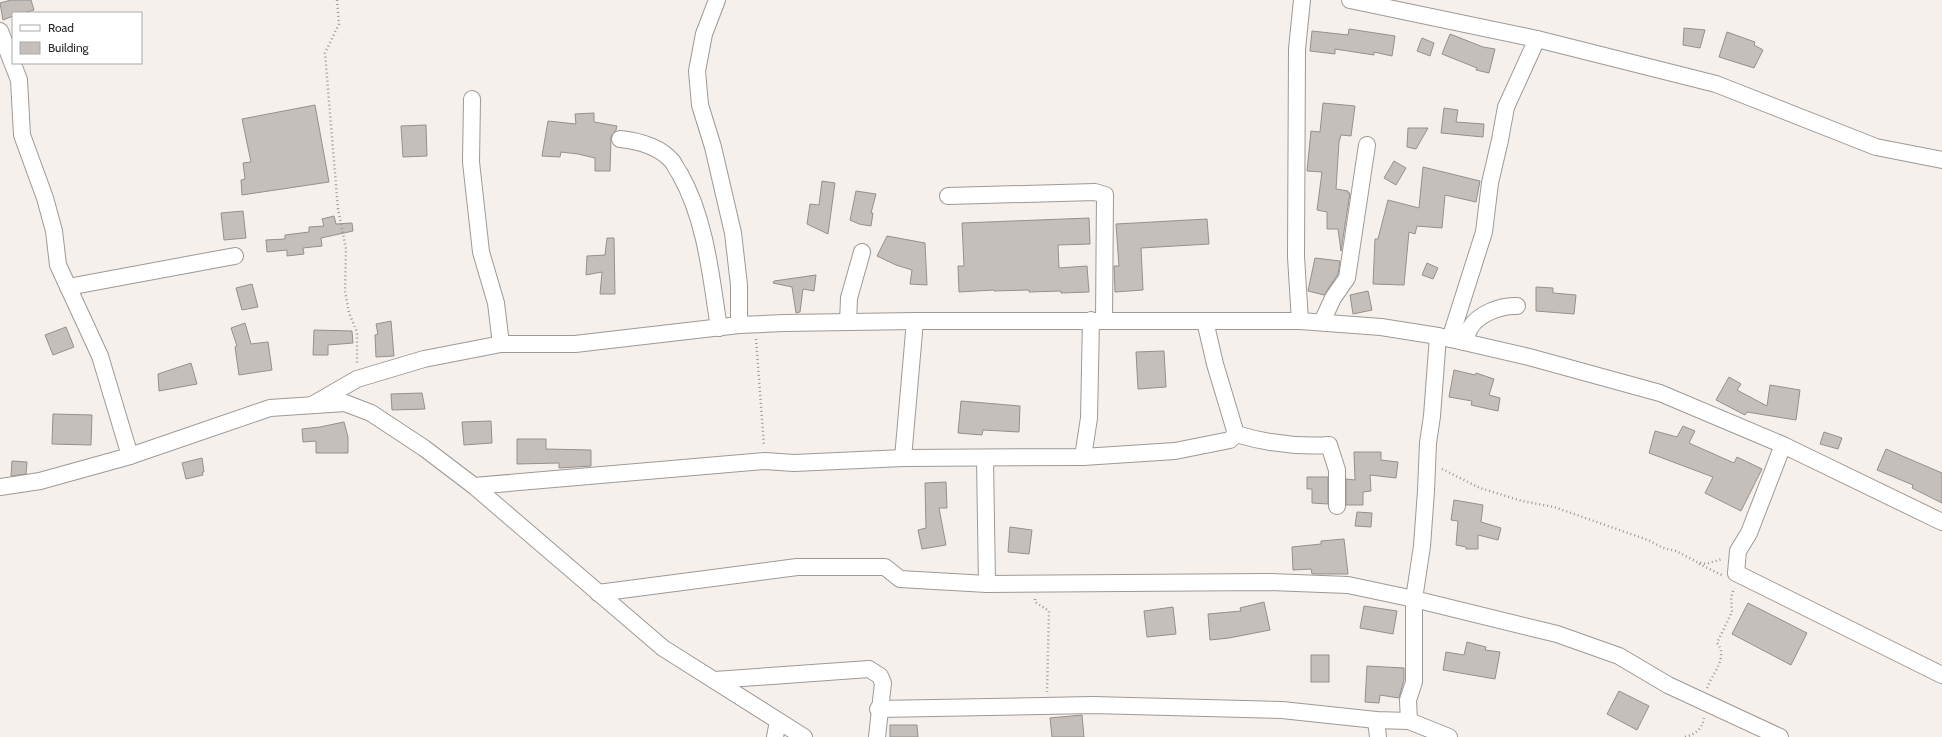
<svg xmlns="http://www.w3.org/2000/svg" width="1942" height="737" font-family="Cabin,sans-serif">
  <rect width="100%" height="100%" fill="#f6f0ec"/>
  <g fill="#c5bfbc" stroke="#96908d">
    <polygon points="11,0 31,0 34,10 23,13 13,13 13,16 3,20 0,3"/>
    <polygon points="1684,28 1705,30 1700,48 1683,45"/>
    <polygon points="1349,29 1395,36 1392,56 1374,52 1374,55 1335,49 1335,54 1310,51 1312,31 1348,35"/>
    <polygon points="1727,32 1755,42 1754,45 1763,50 1754,68 1719,57"/>
    <polygon points="1450,34 1483,47 1495,49 1489,73 1476,70 1477,68 1442,54"/>
    <polygon points="1422,38 1434,43 1430,56 1417,51"/>
    <polygon points="1323,103 1355,106 1351,136 1341,135 1339,142 1336,189 1348,191 1348,193 1350,193 1341,251 1338,229 1327,229 1327,212 1317,210 1322,172 1307,171 1311,131 1320,132"/>
    <polygon points="315,105 329,182 242,195 241,180 245,179 243,163 251,162 242,119"/>
    <polygon points="1444,108 1458,110 1456,122 1484,124 1483,137 1441,133"/>
    <polygon points="594,113 594,122 617,126 616,130 611,137 610,171 595,171 595,158 578,154 561,152 560,157 542,156 548,121 576,124 575,114"/>
    <polygon points="426,125 427,156 403,157 401,126"/>
    <polygon points="1408,128 1428,128 1416,149 1407,147"/>
    <polygon points="1394,161 1406,168 1396,185 1384,178"/>
    <polygon points="1423,167 1480,181 1476,202 1445,195 1442,228 1417,226 1415,234 1409,232 1404,285 1373,284 1375,239 1378,239 1388,200 1419,208"/>
    <polygon points="822,181 835,183 828,234 807,224 810,204 819,205"/>
    <polygon points="856,191 876,194 871,213 873,213 871,226 859,224 850,220"/>
    <polygon points="243,211 246,238 224,240 221,213"/>
    <polygon points="334,216 336,224 352,223 353,231 321,238 322,246 303,248 304,254 287,256 287,250 267,252 266,240 285,239 285,235 309,232 309,227 324,226 322,219"/>
    <polygon points="1089,218 1090,244 1058,245 1059,268 1087,266 1089,292 1061,293 1061,291 1029,292 1029,290 994,291 994,290 959,292 958,266 964,266 962,223"/>
    <polygon points="1207,219 1209,244 1141,248 1143,290 1115,292 1114,266 1119,266 1116,224"/>
    <polygon points="887,236 925,243 927,285 910,284 912,270 896,265 877,256"/>
    <polygon points="607,238 614,238 615,294 600,294 602,272 586,275 587,256 605,255"/>
    <polygon points="1315,258 1340,261 1338,274 1324,295 1308,291"/>
    <polygon points="1427,263 1438,268 1433,279 1422,275"/>
    <polygon points="816,275 814,291 803,289 800,312 796,313 792,287 773,283 774,281"/>
    <polygon points="252,284 258,307 242,310 236,288"/>
    <polygon points="1536,287 1553,288 1553,293 1576,295 1574,314 1536,311"/>
    <polygon points="1368,291 1372,310 1353,314 1350,295"/>
    <polygon points="391,321 394,356 376,357 375,335 378,334 376,324"/>
    <polygon points="245,323 251,344 268,342 272,370 239,375 235,347 237,346 231,328"/>
    <polygon points="66,327 74,347 53,355 45,335"/>
    <polygon points="314,330 352,331 353,343 328,345 328,355 313,355"/>
    <polygon points="1164,351 1166,387 1138,389 1136,352"/>
    <polygon points="191,363 197,384 159,391 158,374"/>
    <polygon points="1454,370 1475,375 1476,373 1494,379 1489,395 1500,398 1498,411 1471,405 1472,401 1449,397"/>
    <polygon points="1729,377 1741,384 1737,390 1767,406 1770,385 1800,390 1796,420 1747,412 1745,415 1716,400"/>
    <polygon points="422,393 425,409 392,410 391,394"/>
    <polygon points="961,401 1020,406 1019,432 983,430 982,435 958,433"/>
    <polygon points="53,414 92,415 91,445 52,444"/>
    <polygon points="491,421 492,443 464,445 462,422"/>
    <polygon points="344,422 348,437 348,453 316,453 316,441 303,442 302,429 320,427"/>
    <polygon points="1683,426 1695,431 1689,443 1734,463 1737,457 1762,469 1741,511 1705,493 1713,477 1649,453 1655,431 1677,437"/>
    <polygon points="1824,432 1842,438 1838,449 1820,444"/>
    <polygon points="517,439 546,439 546,449 591,450 591,466 559,468 559,463 517,464"/>
    <polygon points="1886,449 1942,473 1942,503 1912,488 1913,485 1877,470"/>
    <polygon points="1354,452 1381,452 1381,460 1398,462 1396,478 1370,475 1371,491 1363,492 1363,505 1346,505 1346,479 1355,480"/>
    <polygon points="202,458 204,472 202,472 203,475 186,479 182,463"/>
    <polygon points="12,461 27,462 26,474 11,476"/>
    <polygon points="1307,477 1328,477 1328,504 1312,503 1312,489 1307,489"/>
    <polygon points="946,482 947,508 939,508 946,545 922,549 918,530 926,528 925,483"/>
    <polygon points="1454,500 1483,505 1481,522 1501,528 1498,540 1478,535 1478,549 1466,549 1466,547 1456,545 1458,521 1451,520"/>
    <polygon points="1357,512 1372,513 1371,527 1355,526"/>
    <polygon points="1010,527 1032,530 1029,554 1008,552"/>
    <polygon points="1344,539 1348,574 1312,574 1311,569 1293,570 1292,547 1321,544 1321,541"/>
    <polygon points="1264,602 1270,630 1229,638 1210,640 1208,614 1241,611 1240,608"/>
    <polygon points="1748,603 1807,633 1791,665 1732,634"/>
    <polygon points="1364,606 1397,611 1393,634 1360,628"/>
    <polygon points="1173,607 1176,634 1147,637 1144,611"/>
    <polygon points="1467,642 1486,647 1485,650 1500,652 1495,679 1443,670 1446,652 1464,655"/>
    <rect x="1311" y="655" width="18" height="27"/>
    <polygon points="1367,666 1404,668 1404,680 1399,698 1380,695 1379,703 1365,702"/>
    <polygon points="1619,691 1649,706 1637,730 1607,714"/>
    <polygon points="1082,715 1084,737 1052,737 1050,718"/>
    <polygon points="890,725 917,725 918,737 890,737"/>
  </g>
  <g fill="none" stroke-linecap="round" stroke-linejoin="round">
    <g stroke="#9e9995" stroke-width="18">
      <g id="minor">
        <polyline points="717,0 704,34 697,71 700,105 713,147 733,233 739,285 739,325"/>
        <polyline points="1350,0 1537,39 1716,84 1876,147 1942,160"/>
        <polyline points="0,31 19,80 22,135 45,198 54,231 58,265 100,356 130,456"/>
        <polyline points="472,99 471,162 481,252 496,303 501,344"/>
        <path d="M620,139C639,141 659,146 672,161C675,165 677,170 680,174C706,220 711,277 719,328"/>
        <polyline points="948,196 1095,192 1105,195 1104,321"/>
        <polyline points="68,287 235,256"/>
        <polyline points="1300,321 1296,257 1297,49 1302,0"/>
        <polyline points="848,322 849,298 862,252"/>
        <polyline points="1322,322 1333,298 1347,278 1367,145"/>
        <polyline points="1450,339 1484,232 1490,183 1500,140 1506,107 1537,39"/>
        <path d="M1464,342C1466,338 1468,332 1470,328C1478,314 1501,305 1517,306"/>
        <polyline points="312,405 357,379 424,359 501,344 575,344 739,325 784,323 915,321 1300,321 1381,327 1438,336 1529,357 1660,393 1783,445 1942,522"/>
        <path d="M1236,434C1266,443 1298,447 1329,445L1337,470V506"/>
        <polyline points="1783,445 1749,533 1738,551 1736,573 1942,675"/>
        <polyline points="1083,457 1089,418 1091,320"/>
        <polyline points="903,458 915,321"/>
        <polyline points="985,458 987,584"/>
        <polyline points="474,486 765,461 794,463 903,458 1083,457 1175,451 1230,440 1236,434 1215,364 1205,321"/>
        <polyline points="0,487 40,481 130,456 270,408 345,403 371,413 424,448 474,486 663,648 804,737"/>
        <polyline points="598,593 797,567 885,567 900,579 987,584 1268,582 1348,585 1414,599 1557,634 1619,656 1668,685 1780,737"/>
        <polyline points="715,680 869,669 880,676 883,683 877,737"/>
        <polyline points="878,709 1093,705 1282,710 1376,720 1409,721 1449,737"/>
        <polyline points="1376,720 1378,737"/>
        <polyline points="1409,721 1408,700 1414,682 1414,599 1422,546 1426,491 1428,443 1432,416 1438,336"/>
        <polyline points="775,737 778,721"/>
      </g>
    </g>
    <g stroke="#9c9895" stroke-width="2.5" stroke-dasharray="1 3" stroke-linecap="butt">
      <polyline points="337,0 339,24 325,53 338,209 346,249 345,291 349,313 357,332 357,364"/>
      <polyline points="756,339 764,446"/>
      <polyline points="1442,469 1480,488 1522,501 1554,507 1648,540 1663,548 1676,551 1697,562 1706,564 1722,559"/>
      <polyline points="1699,564 1722,575"/>
      <polyline points="1035,599 1035,602 1049,611 1047,692"/>
      <path d="M1707,688C1712,674 1729,657 1717,643L1732,612L1731,598L1734,588"/>
      <path d="M1685,737C1695,734 1702,730 1704,718"/>
    </g>
    <use href="#minor" stroke="#fff" stroke-width="16"/>
  </g>
  <rect x="12" y="12" width="130" height="52" fill="#ffffff" stroke="#a9a9a8"/>
  <rect x="20" y="25" width="20" height="6" fill="#ffffff" stroke="#a9a9a8"/>
  <text x="48" y="32" font-size="12" fill="#292725">Road</text>
  <rect x="20" y="42" width="20" height="12" fill="#c5bfbc" stroke="#a9a9a8"/>
  <text x="48" y="52" font-size="12" fill="#292725">Building</text>
</svg>
